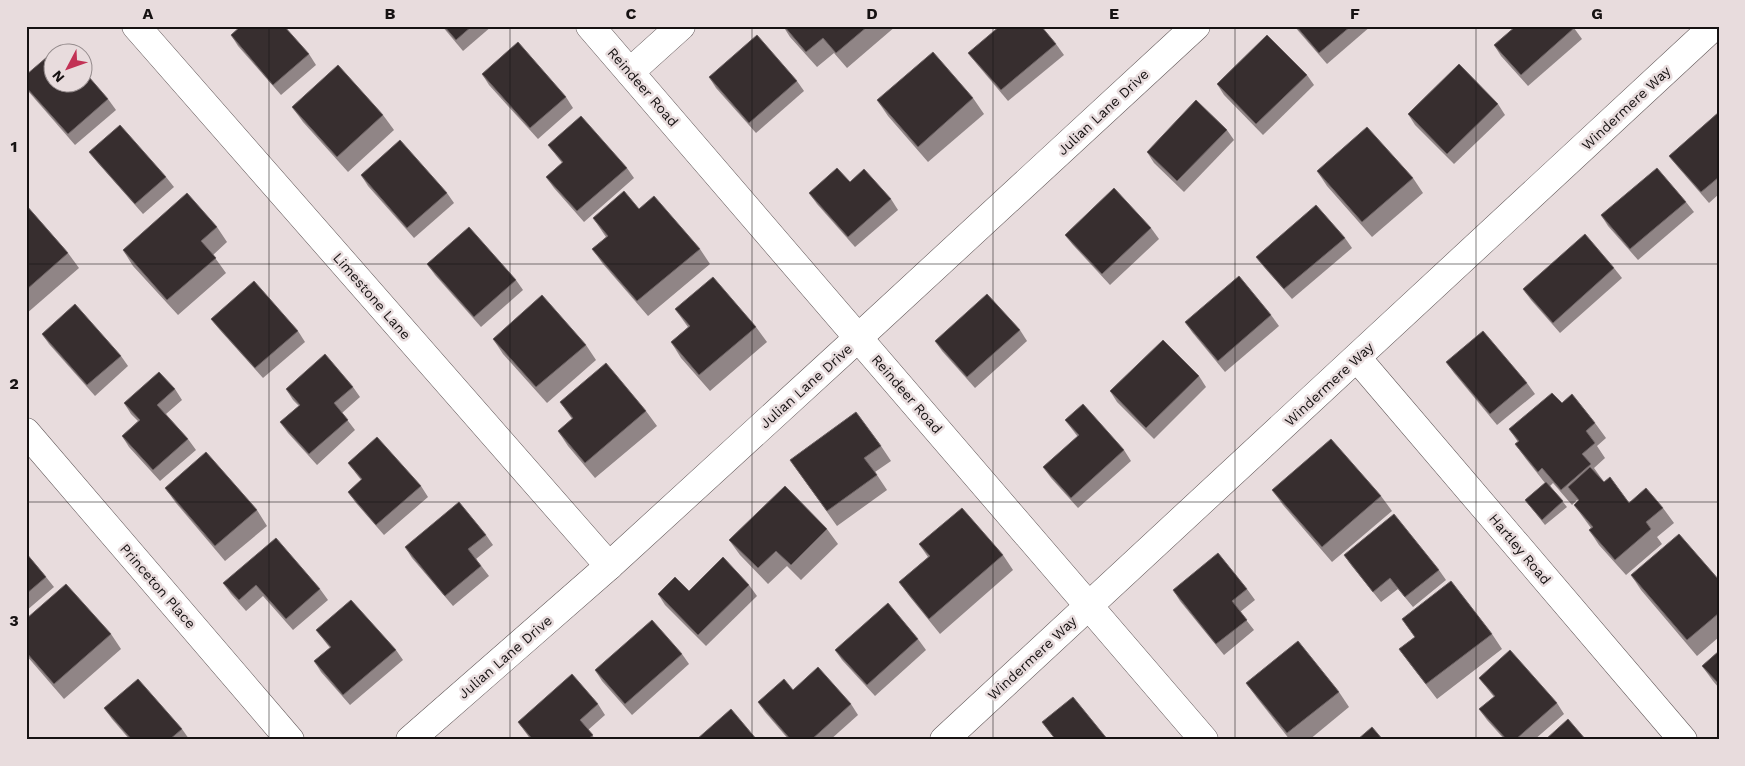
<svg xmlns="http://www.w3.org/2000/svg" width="1745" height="766" font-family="'Work Sans',sans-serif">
  <rect width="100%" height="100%" fill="#e8dcdd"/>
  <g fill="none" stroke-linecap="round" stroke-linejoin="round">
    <g stroke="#615758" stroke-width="29">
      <g id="minor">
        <polyline points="136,26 609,566"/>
        <polyline points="590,26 1204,740"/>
        <polyline points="630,72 681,26"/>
        <polyline points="1357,358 1683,740"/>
        <polyline points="26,432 290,740"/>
        <polyline points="410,740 609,566 858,338 1196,26"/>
        <polyline points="944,740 1714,26"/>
      </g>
    </g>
    <use href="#minor" stroke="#fff" stroke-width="28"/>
  </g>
  <g fill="#908586">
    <polygon points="442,26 492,26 463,51"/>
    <polygon points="783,26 896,26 847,68 834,53 817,67 790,37"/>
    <polygon points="1294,26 1371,26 1327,64"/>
    <polygon points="1574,28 1582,39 1528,86 1501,56 1494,45"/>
    <polygon points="231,35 309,54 316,65 281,95 238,46"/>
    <polygon points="1056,44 1064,55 1008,101 976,63 968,53"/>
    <polygon points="482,74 566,97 573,108 538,139 489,85"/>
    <polygon points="26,75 108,99 116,110 75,145 28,91 26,88"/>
    <polygon points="1307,75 1314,85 1263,135 1224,95 1217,84"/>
    <polygon points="709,77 797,81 804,91 756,133 716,88"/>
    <polygon points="973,98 984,114 928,162 888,116 877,100"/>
    <polygon points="1498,104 1505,115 1454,164 1415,125 1408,114"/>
    <polygon points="292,107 383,115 394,130 348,172 303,122"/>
    <polygon points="1719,112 1719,194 1709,203 1677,166 1669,156"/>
    <polygon points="1227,130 1234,140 1184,192 1154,163 1147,152"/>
    <polygon points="548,145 627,168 634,178 584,222 554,188 546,177 562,163"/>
    <polygon points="89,152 166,177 174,187 143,214 97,162"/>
    <polygon points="1317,171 1413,178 1423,193 1372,237 1327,186"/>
    <polygon points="361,175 447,193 454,203 414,238 368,186"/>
    <polygon points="850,182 891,199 898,210 855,247 817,204 809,193"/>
    <polygon points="1686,202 1694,212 1638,260 1608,226 1601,215"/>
    <polygon points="26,205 68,253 79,268 26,314"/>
    <polygon points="593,218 700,249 710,264 648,316 603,264 592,249 606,237"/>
    <polygon points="217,227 227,242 213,255 226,273 178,315 133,266 123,250"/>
    <polygon points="1151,228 1159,239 1110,285 1073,245 1065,235"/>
    <polygon points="1345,238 1352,248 1292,299 1264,267 1256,257"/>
    <polygon points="427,264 516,280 523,290 481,327 435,275"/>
    <polygon points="1614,268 1622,278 1560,333 1531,300 1523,289"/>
    <polygon points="675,309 756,327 767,342 710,391 681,358 671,342 688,327"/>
    <polygon points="1271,315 1279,326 1225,372 1192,332 1185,322"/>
    <polygon points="211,319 298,331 305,342 263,378 219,329"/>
    <polygon points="1020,330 1027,341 975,388 942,351 935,341"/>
    <polygon points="42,334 121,356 128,366 95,396 49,344"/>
    <polygon points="493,339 586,345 596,360 547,403 503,354"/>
    <polygon points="1446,362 1527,383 1535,394 1497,425 1454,373"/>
    <polygon points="1199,376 1206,387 1154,439 1117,402 1110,391"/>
    <polygon points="353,387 360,397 342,413 355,430 317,465 288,433 280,422 299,406 293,400 286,389"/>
    <polygon points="175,389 182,400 166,414 188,439 196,450 160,481 129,447 122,436 138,421 131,414 124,403"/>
    <polygon points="560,402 646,411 657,426 595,478 568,446 558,431 572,419"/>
    <polygon points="1562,403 1595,423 1606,438 1597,446 1605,458 1594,468 1604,482 1629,503 1663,508 1674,523 1657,537 1662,544 1626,575 1599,545 1589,530 1591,528 1574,505 1578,501 1577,500 1572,505 1553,483 1550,486 1567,507 1545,525 1525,500 1545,483 1526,459 1515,444 1518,442 1509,429"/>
    <polygon points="1065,420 1124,450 1131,461 1078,508 1051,478 1043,467 1078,437"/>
    <polygon points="881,446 891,461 875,472 887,490 837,526 790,460"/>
    <polygon points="348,463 421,486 428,497 384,535 356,503 348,492 361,480"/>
    <polygon points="165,488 257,510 267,526 225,561 176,503"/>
    <polygon points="1272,490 1381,496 1392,511 1332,562 1283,505"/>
    <polygon points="827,529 838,544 801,580 787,566 768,584 740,555 729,540"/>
    <polygon points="486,535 493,545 476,559 489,576 453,606 412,558 405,547"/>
    <polygon points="919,544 1003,555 1013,570 940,634 910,597 899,582 928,557"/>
    <polygon points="26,553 46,577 54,587 26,611"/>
    <polygon points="1344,555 1439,570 1446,580 1413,607 1398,589 1381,602 1351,565"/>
    <polygon points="1631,575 1719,580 1719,637 1697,656 1641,590"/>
    <polygon points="223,583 320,589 328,600 293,630 263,596 246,611 231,594"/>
    <polygon points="749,585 757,596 706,646 665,605 658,594"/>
    <polygon points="1247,589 1255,600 1240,612 1254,630 1224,655 1180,601 1173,590"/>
    <polygon points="26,619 111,634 121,649 64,699 26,655"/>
    <polygon points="1402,619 1492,634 1502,649 1437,699 1410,664 1399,649 1415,637"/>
    <polygon points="316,630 396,650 403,660 350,705 321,672 314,661 330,648"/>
    <polygon points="918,639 926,650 875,696 842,660 835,650"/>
    <polygon points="1719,651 1719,688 1713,681 1702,666"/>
    <polygon points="682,654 689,664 632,715 602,681 595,670"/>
    <polygon points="1479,678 1557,703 1564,714 1534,740 1505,740 1487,720 1479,709 1494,697"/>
    <polygon points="1246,683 1339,692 1349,707 1309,740 1290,740 1257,698"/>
    <polygon points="793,690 851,704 858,715 830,740 789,740 765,712 758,702"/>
    <polygon points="598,704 605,715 588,730 596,740 531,740 518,722"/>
    <polygon points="104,708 182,729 189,739 130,740 112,719"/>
  </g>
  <g fill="#372e2f" stroke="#6c6263">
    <polygon points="241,26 284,26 309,54 273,85 231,35"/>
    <polygon points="444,26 472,26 456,40"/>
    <polygon points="784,26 868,26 836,53 823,38 806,52"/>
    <polygon points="1000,26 1041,26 1056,44 1001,90 968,53"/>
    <polygon points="1296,26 1351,26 1319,53"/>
    <polygon points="1516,26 1572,26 1574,28 1521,75 1494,45"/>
    <polygon points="757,35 797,81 749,123 709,77"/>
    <polygon points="1267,35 1307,75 1256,124 1217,84"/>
    <polygon points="518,42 566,97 530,128 482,74"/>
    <polygon points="61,45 68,52 52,52 52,82 82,82 82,69 108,99 68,134 26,87 26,75"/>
    <polygon points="933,52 973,98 918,147 877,100"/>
    <polygon points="1459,64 1498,104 1447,154 1408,114"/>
    <polygon points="338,65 383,115 337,157 292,107"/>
    <polygon points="1196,100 1227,130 1177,181 1147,152"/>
    <polygon points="1719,112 1719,177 1701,192 1669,156"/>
    <polygon points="581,116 627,168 577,211 546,177 563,162 548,145"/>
    <polygon points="120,125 166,177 135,204 89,152"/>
    <polygon points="1367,127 1413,178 1362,222 1317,171"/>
    <polygon points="400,140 447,193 407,228 361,175"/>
    <polygon points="837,168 850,182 864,169 891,199 848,237 809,193"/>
    <polygon points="1657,168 1686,202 1630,249 1601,215"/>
    <polygon points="1114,188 1151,228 1102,274 1065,235"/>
    <polygon points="624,191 639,209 654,196 700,249 637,301 592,249 608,236 593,218"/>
    <polygon points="187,193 217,227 201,241 216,258 167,300 123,250"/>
    <polygon points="26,205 68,253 26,290"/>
    <polygon points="1316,205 1345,238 1284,289 1256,257"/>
    <polygon points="469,227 516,280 474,317 427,264"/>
    <polygon points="1585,234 1614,268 1553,323 1523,289"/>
    <polygon points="1239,276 1271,315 1218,361 1185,322"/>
    <polygon points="713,277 756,327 699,375 671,342 690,326 675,309"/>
    <polygon points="254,281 298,331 255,368 211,319"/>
    <polygon points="987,294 1020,330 967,377 935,341"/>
    <polygon points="542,295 586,345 536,387 493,339"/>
    <polygon points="75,304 121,356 87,385 42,334"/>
    <polygon points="1483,331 1527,383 1490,414 1446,362"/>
    <polygon points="1163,340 1199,376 1146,428 1110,391"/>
    <polygon points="325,354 353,387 334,403 348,420 309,454 280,422 300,405 286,389"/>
    <polygon points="606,363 646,411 585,463 558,431 573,418 560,402"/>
    <polygon points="159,372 175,389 157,405 188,439 153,470 122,436 140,420 124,403"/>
    <polygon points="1552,393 1562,403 1572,394 1595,423 1586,431 1595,443 1582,454 1591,464 1561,490 1542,468 1538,472 1515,444 1519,441 1509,429"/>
    <polygon points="1083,404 1124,450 1071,498 1043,467 1079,435 1065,420"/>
    <polygon points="856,412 881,446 864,458 877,475 827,511 790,460"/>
    <polygon points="377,437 421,486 376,525 348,492 362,479 348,463"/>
    <polygon points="1331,439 1381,496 1322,547 1272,490"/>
    <polygon points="206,452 257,510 215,546 165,488"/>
    <polygon points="1590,467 1604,482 1610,477 1629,503 1646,488 1663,508 1646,522 1651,529 1615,560 1589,530 1593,527 1574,505 1579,500 1568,487"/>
    <polygon points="1546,482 1563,501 1542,520 1525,500"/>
    <polygon points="785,486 827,529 791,565 776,551 758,568 729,540"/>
    <polygon points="459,502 486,535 468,549 481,566 445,596 405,547"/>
    <polygon points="962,508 1003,555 929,619 899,582 930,556 919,544"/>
    <polygon points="1394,514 1439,570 1405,597 1390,578 1373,592 1344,555"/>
    <polygon points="1679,534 1719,580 1719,613 1687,640 1631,575"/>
    <polygon points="276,538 320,589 286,619 256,585 239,600 223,583"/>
    <polygon points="26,553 46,577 26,594"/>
    <polygon points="1218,553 1247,589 1232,601 1247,620 1216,644 1173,590"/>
    <polygon points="723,557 749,585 698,635 658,594 675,577 689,591"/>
    <polygon points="1451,581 1492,634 1426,684 1399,649 1415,637 1402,619"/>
    <polygon points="66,584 111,634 54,684 26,652 26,619"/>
    <polygon points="351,600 396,650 343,695 314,661 331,647 316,630"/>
    <polygon points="888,603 918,639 867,685 835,650"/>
    <polygon points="652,620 682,654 625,704 595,670"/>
    <polygon points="1298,641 1339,692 1287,733 1246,683"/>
    <polygon points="1510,650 1557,703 1515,740 1507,740 1479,709 1495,696 1479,678"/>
    <polygon points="1719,651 1719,684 1702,666"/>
    <polygon points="818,667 851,704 811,740 791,740 758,702 784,679 793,690"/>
    <polygon points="572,674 598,704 580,720 593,735 587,740 533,740 518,722"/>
    <polygon points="138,679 182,729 169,740 132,740 104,708"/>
    <polygon points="1073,697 1108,740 1056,740 1042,722"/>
    <polygon points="731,709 757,740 696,740"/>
    <polygon points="1568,719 1586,740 1545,740"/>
    <polygon points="1372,727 1383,740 1357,740"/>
  </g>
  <path fill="none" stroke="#161212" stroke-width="1" stroke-opacity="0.55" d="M269,26V740M510,26V740M752,26V740M993,26V740M1235,26V740M1476,26V740M26,264H1719M26,502H1719"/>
  <g text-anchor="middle" stroke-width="5" stroke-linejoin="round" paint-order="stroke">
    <g font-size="14" fill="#161212" stroke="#e8dcdd">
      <text transform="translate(643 87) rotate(49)" y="5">Reindeer Road</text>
      <text transform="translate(1626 108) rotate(-43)" y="5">Windermere Way</text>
      <text transform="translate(1103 112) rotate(-43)" y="5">Julian Lane Drive</text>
      <text transform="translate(372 296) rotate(49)" y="5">Limestone Lane</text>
      <text transform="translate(1329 384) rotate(-43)" y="5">Windermere Way</text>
      <text transform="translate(806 386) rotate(-42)" y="5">Julian Lane Drive</text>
      <text transform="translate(907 394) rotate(49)" y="5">Reindeer Road</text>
      <text transform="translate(1520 549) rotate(50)" y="5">Hartley Road</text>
      <text transform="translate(158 586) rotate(49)" y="5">Princeton Place</text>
      <text transform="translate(505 657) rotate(-41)" y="5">Julian Lane Drive</text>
      <text transform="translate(1032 658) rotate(-43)" y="5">Windermere Way</text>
    </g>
  </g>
  <rect width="1745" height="766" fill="none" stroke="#e8dcdd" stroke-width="55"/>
  <g transform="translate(68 68) rotate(229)"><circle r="24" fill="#e8dcdd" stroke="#948b8c"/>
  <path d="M0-4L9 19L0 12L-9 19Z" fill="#c23255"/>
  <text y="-8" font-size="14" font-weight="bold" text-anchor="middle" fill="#161212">N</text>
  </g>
  <rect x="28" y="28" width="1690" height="710" fill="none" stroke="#161212" stroke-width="2"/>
  <g font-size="16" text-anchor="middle" font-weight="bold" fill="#161212">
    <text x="148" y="19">A</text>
    <text x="390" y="19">B</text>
    <text x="631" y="19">C</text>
    <text x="872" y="19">D</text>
    <text x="1114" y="19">E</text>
    <text x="1355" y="19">F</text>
    <text x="1597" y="19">G</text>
    <text x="14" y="152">1</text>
    <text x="14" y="389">2</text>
    <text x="14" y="626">3</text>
  </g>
</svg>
